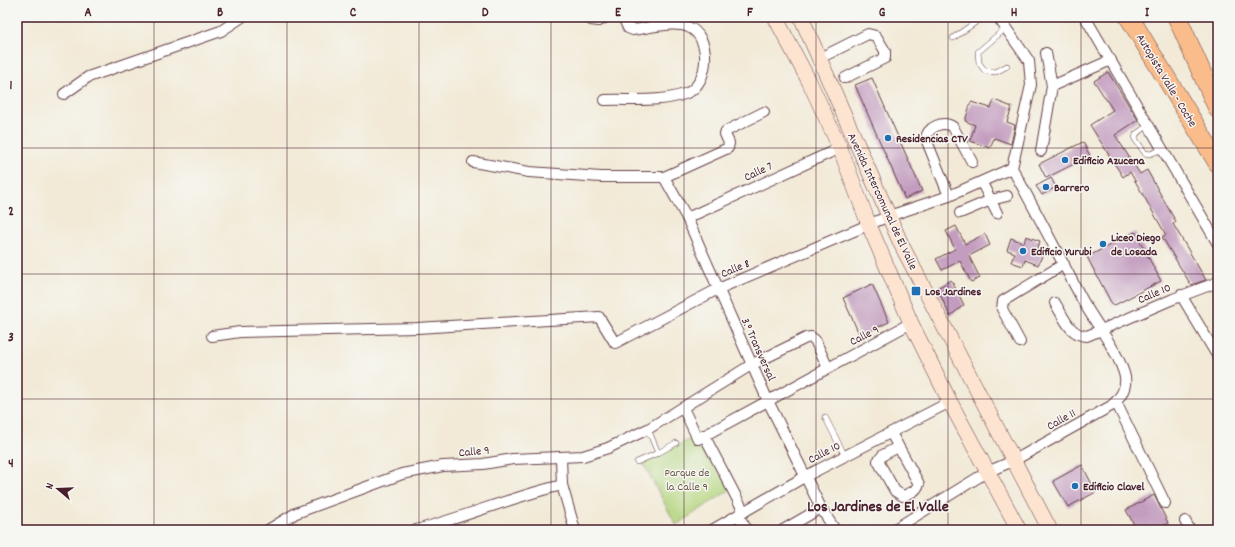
<svg xmlns="http://www.w3.org/2000/svg" width="1235" height="547" font-family="Dekko,sans-serif">
  <rect width="100%" height="100%" fill="#f6f6f2"/>
  <filter id="ink" filterUnits="userSpaceOnUse"><feTurbulence type="fractalNoise" baseFrequency=".025" numOctaves="2"/><feDisplacementMap in="SourceGraphic" scale="8" xChannelSelector="R" yChannelSelector="G"/><feConvolveMatrix kernelMatrix="1 2 1 2 8 2 1 2 1" color-interpolation-filters="sRGB"/></filter>
  <filter id="wash" filterUnits="userSpaceOnUse"><feTurbulence type="fractalNoise" baseFrequency=".012" numOctaves="4" result="noise"/><feDisplacementMap in="SourceGraphic" scale="16" xChannelSelector="R" yChannelSelector="G"/><feGaussianBlur stdDeviation="0.9" result="paint"/><feColorMatrix in="noise" values="0 0 0 0 0 0 0 0 0 0 0 0 0 0 0 0 0 1.4 0 .05"/><feComposite in="paint" operator="in"/></filter>
  <g filter="url(#wash)">
    <rect width="100%" height="100%" fill="#f2ead7"/>
    <polygon fill="#b2d47c" stroke="#7e7a54" points="690,439 694,443 704,442 731,489 676,525 643,463"/>
    <g id="blocks">
      <g fill="#c39dbf">
        <polygon points="1108,72 1138,120 1115,135 1140,174 1147,170 1176,222 1173,224 1206,280 1191,285 1162,237 1166,235 1130,172 1123,177 1090,125 1113,110 1094,81"/>
        <polygon points="872,78 922,191 905,199 855,85"/>
        <polygon points="994,100 1012,107 1007,122 1015,125 1011,144 994,138 990,148 970,141 975,125 965,121 971,102 991,108"/>
        <polygon points="1083,142 1090,156 1046,178 1039,164"/>
        <polygon points="1051,178 1056,187 1042,195 1036,186"/>
        <polygon points="956,226 965,244 985,234 990,245 969,256 980,278 971,282 960,261 942,270 936,259 955,249 946,231"/>
        <polygon points="1135,232 1161,281 1113,306 1087,257"/>
        <polygon points="1026,236 1040,241 1036,252 1043,254 1038,265 1025,260 1023,266 1011,262 1015,253 1007,250 1011,238 1024,243"/>
        <polygon points="951,280 964,305 950,316 937,288"/>
        <polygon points="872,284 889,322 860,336 843,298"/>
        <polygon points="1082,465 1096,492 1068,507 1053,481"/>
        <polygon points="1154,495 1168,523 1155,530 1137,530 1126,510"/>
      </g>
    </g>
  </g>
  <g filter="url(#ink)">
    <use href="#blocks" fill-opacity="0" stroke="#633d45" stroke-width="1"/>
    <g fill="none" stroke-linecap="round" stroke-linejoin="round">
      <g stroke="#633d45" stroke-width="6">
        <g id="lane">
          <polyline points="1006,28 978,52 979,63 985,71 996,72 1007,66"/>
          <polyline points="953,38 983,17"/>
          <polyline points="1149,125 1136,134 1135,139 1145,153 1150,154 1163,149"/>
          <polyline points="825,417 845,456"/>
          <polyline points="648,429 658,453 676,443"/>
          <polyline points="637,462 658,453"/>
        </g>
      </g>
      <g stroke="#633d45" stroke-width="12">
        <g id="street">
          <polyline points="589,17 591,20 599,21 606,17"/>
          <polyline points="1085,17 1218,244"/>
          <polyline points="1046,53 1052,86"/>
          <polyline points="818,59 868,34 876,36 885,51 885,58 845,78"/>
          <polyline points="64,94 88,77 221,31 242,17"/>
          <path d="M605,100C631,99 662,103 687,93C710,83 712,36 688,27C674,21 648,28 633,30L628,28L623,17"/>
          <polyline points="1041,151 1052,86 1111,60"/>
          <polyline points="473,162 529,172 601,177 664,177 728,148 729,143 725,134 726,131 764,112"/>
          <polyline points="664,177 687,218 768,401 821,508 835,530"/>
          <polyline points="982,183 997,213"/>
          <path d="M949,196L926,139C927,127 943,120 953,127L972,162"/>
          <polyline points="960,213 991,200 1007,196"/>
          <polyline points="687,218 840,148"/>
          <polyline points="1181,295 1218,357"/>
          <path d="M1055,303C1064,317 1069,335 1087,336L1173,299L1218,282"/>
          <polyline points="212,336 240,332 417,328 599,317 615,343 718,289 889,216 949,196 1012,168"/>
          <polyline points="1020,342 1002,309 1003,301 1064,264"/>
          <polyline points="1116,402 1165,503"/>
          <polyline points="683,408 698,439 911,323"/>
          <path d="M891,433L919,484C916,492 910,493 903,496L895,491L878,461L883,455L898,447"/>
          <polyline points="704,435 744,512"/>
          <polyline points="561,457 562,485 575,530"/>
          <polyline points="738,515 747,530"/>
          <polyline points="1185,521 1190,530"/>
          <polyline points="268,530 296,513 402,474 443,466 483,464 513,459 583,456 608,448 648,429 751,365 806,338 811,337 815,340 828,368"/>
          <path d="M416,530C465,517 512,497 562,485"/>
          <polyline points="712,530 806,476 950,402"/>
          <polyline points="783,530 821,508"/>
          <path d="M893,530L987,472L1013,461L1111,406C1119,400 1127,389 1125,377C1120,354 1096,324 1084,303C1060,258 1037,213 1012,168L1031,85L1029,61L998,17"/>
        </g>
      </g>
      <g stroke="#633d45" stroke-width="16">
        <g id="secondary">
          <polyline points="775,17 809,81 840,148 869,225 911,323 950,402 1019,530"/>
          <polyline points="801,17 902,246 1050,530"/>
        </g>
      </g>
      <g stroke="#633d45" stroke-width="20">
        <g id="highway">
          <polyline points="1129,17 1218,163"/>
          <polyline points="1177,17 1218,109"/>
        </g>
      </g>
      <use href="#lane" stroke="#fff" stroke-width="5"/>
      <use href="#street" stroke="#fff" stroke-width="10"/>
      <use href="#secondary" stroke="#fde4d0" stroke-width="15"/>
      <use href="#highway" stroke="#f9bc8a" stroke-width="19"/>
    </g>
  </g>
  <path fill="none" stroke="#4a1f2b" stroke-width="1" stroke-opacity="0.55" d="M154,17V530M287,17V530M419,17V530M551,17V530M684,17V530M816,17V530M948,17V530M1081,17V530M17,148H1218M17,274H1218M17,399H1218"/>
  <g fill="#1f6fb2" stroke="#f6f6f2" stroke-width="1.5">
    <circle cx="888" cy="138" r="4"/>
    <circle cx="1065" cy="160" r="4"/>
    <circle cx="1046" cy="187" r="4"/>
    <circle cx="1103" cy="244" r="4"/>
    <circle cx="1023" cy="251" r="4"/>
    <rect x="911" y="286" width="10" height="10" rx="2"/>
    <circle cx="1075" cy="486" r="4"/>
  </g>
  <g text-anchor="middle" stroke-width="3" stroke-linejoin="round" paint-order="stroke">
    <g font-size="12" fill="#4a1f2b" stroke="#f6f6f2">
      <text transform="translate(1167 80) rotate(59)" y="4">Autopista Valle - Coche</text>
      <text transform="translate(758 171) rotate(-25)" y="4">Calle 7</text>
      <text transform="translate(883 201) rotate(65)" y="4">Avenida Intercomunal de El Valle</text>
      <text transform="translate(735 268) rotate(-23)" y="4">Calle 8</text>
      <text transform="translate(1154 293) rotate(-23)" y="4">Calle 10</text>
      <text transform="translate(864 335) rotate(-27)" y="4">Calle 9</text>
      <text transform="translate(759 349) rotate(66)" y="4">3.° Transversal</text>
      <text transform="translate(1061 419) rotate(-29)" y="4">Calle 11</text>
      <text transform="translate(474 451) rotate(-5)" y="4">Calle 9</text>
      <text transform="translate(824 452) rotate(-27)" y="4">Calle 10</text>
    </g>
    <g font-size="12" font-weight="bold" fill="#4a1f2b" stroke="#f6f6f2" text-anchor="start">
      <text x="896" y="142">Residencias CTV</text>
      <text x="1073" y="164">Edificio Azucena</text>
      <text x="1054" y="191">Barrero</text>
      <text x="1111" y="241">Liceo Diego<tspan x="1111" dy="14">de Losada</tspan></text>
      <text x="1031" y="255">Edificio Yurubi</text>
      <text x="925" y="295">Los Jardines</text>
      <text x="1083" y="490">Edificio Clavel</text>
    </g>
    <g font-size="12" fill="#695543" stroke="#f6f6f2">
      <text x="687" y="476">Parque de<tspan x="687" dy="14">la Calle 9</tspan></text>
    </g>
    <g font-size="16" font-weight="bold" fill="#4a1f2b" stroke="#f6f6f2">
      <text x="878" y="511">Los Jardines de El Valle</text>
    </g>
  </g>
  <rect width="1235" height="547" fill="none" stroke="#f6f6f2" stroke-width="44"/>
  <g transform="translate(58 489) rotate(289)" stroke="#f6f6f2" stroke-width="3" paint-order="stroke">
  <path d="M0-3L7 15L0 10L-7 15Z" fill="#4a1f2b"/>
  <text y="-6" font-size="11" font-weight="bold" text-anchor="middle" fill="#4a1f2b">N</text>
  </g>
  <rect x="22" y="22" width="1191" height="503" fill="none" stroke="#4a1f2b" stroke-width="1.5"/>
  <g font-size="13" text-anchor="middle" font-weight="bold" fill="#4a1f2b">
    <text x="88" y="16">A</text>
    <text x="220" y="16">B</text>
    <text x="353" y="16">C</text>
    <text x="485" y="16">D</text>
    <text x="618" y="16">E</text>
    <text x="750" y="16">F</text>
    <text x="882" y="16">G</text>
    <text x="1014" y="16">H</text>
    <text x="1147" y="16">I</text>
    <text x="11" y="89">1</text>
    <text x="11" y="215">2</text>
    <text x="11" y="341">3</text>
    <text x="11" y="467">4</text>
  </g>
</svg>
